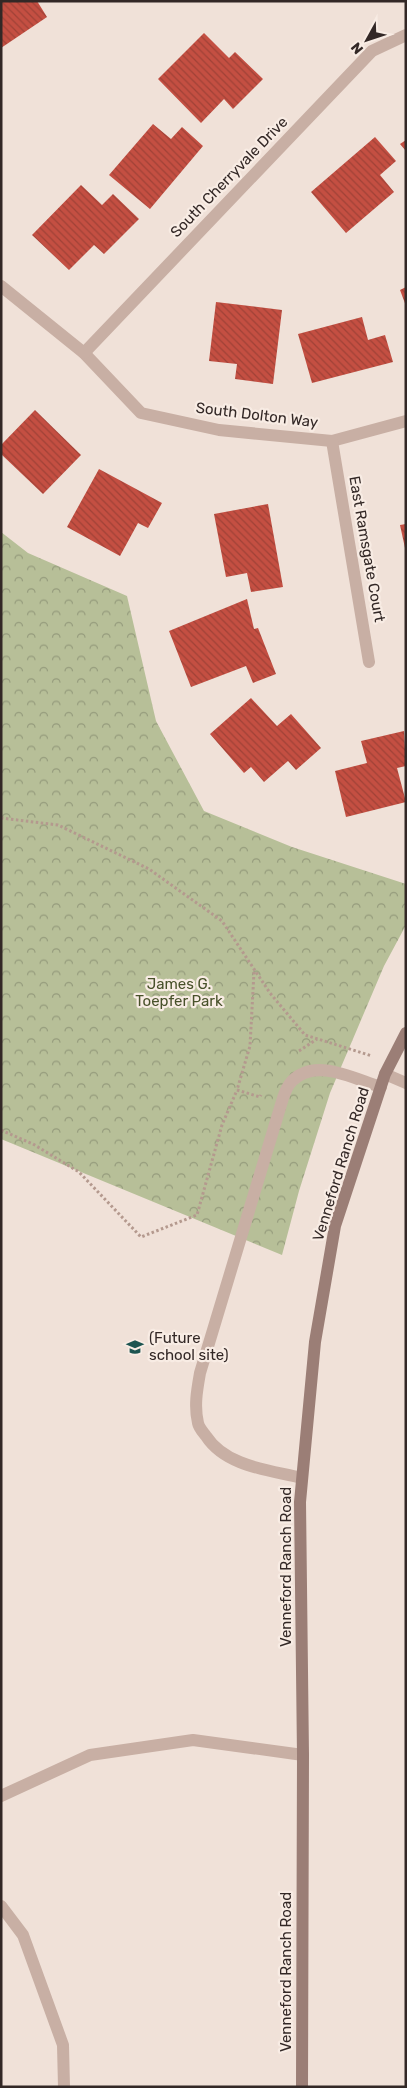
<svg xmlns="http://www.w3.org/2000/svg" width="407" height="2088" font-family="Rubik,sans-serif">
  <defs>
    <pattern id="park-crowns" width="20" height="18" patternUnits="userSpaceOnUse" patternTransform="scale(1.25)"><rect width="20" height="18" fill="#b7bf98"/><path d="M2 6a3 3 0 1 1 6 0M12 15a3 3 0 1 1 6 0" fill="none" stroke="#959b7c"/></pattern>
    <pattern id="building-back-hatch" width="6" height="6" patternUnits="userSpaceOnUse" patternTransform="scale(1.25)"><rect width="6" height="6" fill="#c44f42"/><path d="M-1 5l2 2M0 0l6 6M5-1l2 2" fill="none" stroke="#a04237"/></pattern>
  </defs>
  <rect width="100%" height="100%" fill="#f0e1d8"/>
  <polygon fill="url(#park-crowns)" points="1,532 28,553 127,596 156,721 204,811 292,847 406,884 406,925 384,966 330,1093 299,1191 282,1255 1,1139"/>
  <g fill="url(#building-back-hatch)">
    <polygon points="1,1 37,1 47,17 1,48"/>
    <polygon points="204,33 229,58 235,52 263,79 233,109 224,99 201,123 158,79"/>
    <polygon points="153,124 171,139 182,127 203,146 150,209 109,175"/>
    <polygon points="375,137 396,161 380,175 394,192 346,233 311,192"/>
    <polygon points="406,140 406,151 400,144"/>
    <polygon points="81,185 102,205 113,194 139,219 104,254 94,245 69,270 32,235"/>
    <polygon points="406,287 406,306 400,290"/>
    <polygon points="216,302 282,310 273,384 235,379 237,364 209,361"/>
    <polygon points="362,317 368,340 385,335 393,362 312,383 298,334"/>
    <polygon points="35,410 81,455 43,494 1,454 1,445"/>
    <polygon points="99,469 162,503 148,528 138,523 120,556 67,527"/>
    <polygon points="268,504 283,587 251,592 247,573 226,577 214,514"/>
    <polygon points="406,524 406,548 405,548 400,525"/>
    <polygon points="247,599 254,629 258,628 276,674 253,683 246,666 191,687 169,631"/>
    <polygon points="251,698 277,726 291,714 321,748 296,770 288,761 264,782 251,767 244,773 210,734"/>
    <polygon points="404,731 406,766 397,768 406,802 346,817 335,771 367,763 361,741"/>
  </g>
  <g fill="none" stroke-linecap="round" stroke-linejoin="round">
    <g stroke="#b4998e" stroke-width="3" stroke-dasharray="2.5 2.5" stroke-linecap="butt">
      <polyline points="1,818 58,825 149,869 222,921 270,993 305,1035 372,1056"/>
      <polyline points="254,972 250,1046 237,1090 260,1097 261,1095"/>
      <polyline points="299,1051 317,1039"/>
      <polyline points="1,1130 33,1144 79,1172 141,1237 197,1215 222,1125 237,1090"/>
    </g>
    <path stroke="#c8afa4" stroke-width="12" d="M302,1478C270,1470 226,1467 206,1436C203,1432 199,1428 198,1423C194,1406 197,1390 200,1373L283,1098C285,1092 288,1085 292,1081C316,1057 354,1079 381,1087"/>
    <g stroke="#c8afa4" stroke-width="12">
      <polyline points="1,286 84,353 141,413 219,430 332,441 406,421"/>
      <polyline points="84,353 372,51 406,35"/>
      <polyline points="332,441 369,662"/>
      <polyline points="385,1074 406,1083"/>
      <polyline points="1,1796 90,1755 193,1740 303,1755"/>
      <polyline points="1,1906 23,1935 63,2045 64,2087"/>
    </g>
    <polyline stroke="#9b7e76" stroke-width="12" points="302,2087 303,1755 300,1502 315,1342 335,1226 385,1074 406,1033"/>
  </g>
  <defs>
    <g id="school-bare" transform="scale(1.35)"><path d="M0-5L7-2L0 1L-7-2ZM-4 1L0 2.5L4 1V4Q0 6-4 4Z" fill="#1c5450" stroke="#f8ece4" stroke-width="2.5" paint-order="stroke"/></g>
  </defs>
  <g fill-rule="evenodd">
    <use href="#school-bare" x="135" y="1347"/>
  </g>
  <g text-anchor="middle" stroke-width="4.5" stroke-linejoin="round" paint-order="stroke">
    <g font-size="15" fill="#332826" stroke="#f8ece4">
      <text transform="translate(229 177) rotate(-46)" y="5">South Cherryvale Drive</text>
      <text transform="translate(257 415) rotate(7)" y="5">South Dolton Way</text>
      <text transform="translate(367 549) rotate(80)" y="5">East Ramsgate Court</text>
      <text transform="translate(341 1164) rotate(-73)" y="5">Venneford Ranch Road</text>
      <text transform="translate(286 1567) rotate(-90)" y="5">Venneford Ranch Road</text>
      <text transform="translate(286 1972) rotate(-90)" y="5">Venneford Ranch Road</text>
    </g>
    <g font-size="15" fill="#48512a" stroke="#f8ece4">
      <text x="179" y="989">James G.<tspan x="179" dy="17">Toepfer Park</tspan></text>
    </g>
    <g font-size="15" fill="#332826" stroke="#f8ece4" text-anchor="start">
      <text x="149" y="1343">(Future<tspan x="149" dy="17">school site)</tspan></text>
    </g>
  </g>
  <rect width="407" height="2088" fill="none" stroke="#332826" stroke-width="5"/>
  <g transform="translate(367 40) rotate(230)" stroke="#f8ece4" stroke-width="4" paint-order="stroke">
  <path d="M0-4L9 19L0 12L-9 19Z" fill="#332826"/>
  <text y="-8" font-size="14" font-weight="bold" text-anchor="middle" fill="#332826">N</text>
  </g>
</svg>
